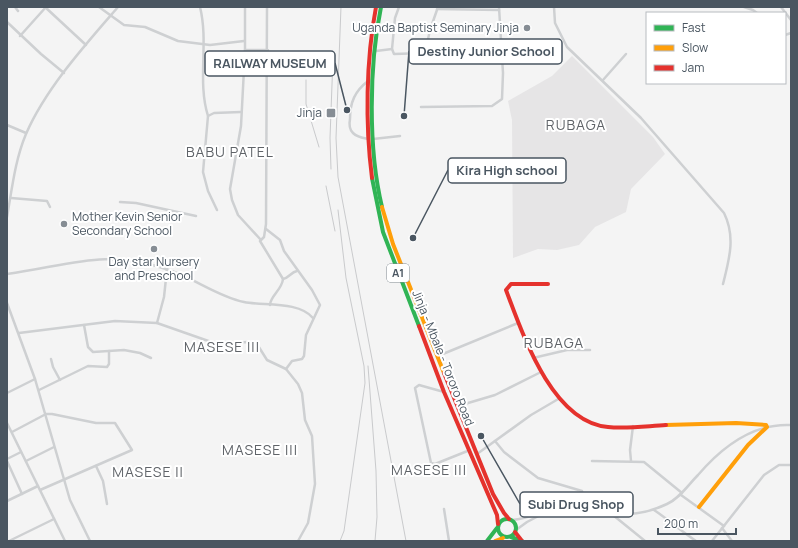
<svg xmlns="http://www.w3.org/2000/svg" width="798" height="548" font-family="Manrope,sans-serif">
  <rect width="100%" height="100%" fill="#f4f4f4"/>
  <polygon fill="#e6e5e6" points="572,56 653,137 665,154 631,189 626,212 595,227 579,245 557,250 538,249 513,258 512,120 508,101 552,76"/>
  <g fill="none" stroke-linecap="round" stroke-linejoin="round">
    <g stroke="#ced0d2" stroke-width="2.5">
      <polyline points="15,7 18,11"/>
      <polyline points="45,7 86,45"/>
      <polyline points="99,7 124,25 145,27 178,41 210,45 244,41"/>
      <path d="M200,7C209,43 197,81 208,116"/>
      <polyline points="245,7 245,50"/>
      <polyline points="267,7 266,224 264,237 261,240 238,215 232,200 230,189 241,126 245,50 268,50"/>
      <polyline points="399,7 395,18 392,49 394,54 425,53 430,30 438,7"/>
      <path d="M554,7L555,23L567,47L641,118L724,213C736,237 729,260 723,284"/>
      <polyline points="744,7 753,10 757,13"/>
      <polyline points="781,7 791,20"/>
      <polyline points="437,9 499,10"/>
      <polyline points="7,22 41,54 64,73"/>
      <polyline points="785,35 791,33"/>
      <polyline points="20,36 46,7"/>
      <polyline points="427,44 501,42"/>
      <polyline points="376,51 392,49"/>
      <polyline points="603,80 626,54"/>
      <polyline points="421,107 492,106 502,99 503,73 499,7"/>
      <polyline points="7,125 26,133"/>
      <path d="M368,139C363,138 357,137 353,133C349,129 349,124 350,119C350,102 355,91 368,81"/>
      <polyline points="373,139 400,136"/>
      <polyline points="11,198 47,201 50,207"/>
      <polyline points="120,202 136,203 196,216"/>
      <polyline points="217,210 208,191 203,172 208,116 214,113 241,112"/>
      <path d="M7,217C12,189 15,160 26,134C46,88 86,44 118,7"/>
      <polyline points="266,229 280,240 284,251 312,290 320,305 306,335 304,356 302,359 292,361 286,369"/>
      <path d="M260,241L283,279C282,290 270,296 270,305"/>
      <path d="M7,274C68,266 104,248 166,269C193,277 216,296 244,302C264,306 299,301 313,318"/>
      <path d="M283,279C289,278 291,272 297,271"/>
      <polyline points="7,303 35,379 70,500 90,541"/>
      <polyline points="157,323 164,297 167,269"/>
      <polyline points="84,325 88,347 93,352 124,350 140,353 151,358"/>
      <polyline points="19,333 115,321 157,323 217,344 248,342 257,344 267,360 286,369 298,384 302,393 305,420 312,436 315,484 308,523 298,541"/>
      <polyline points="438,356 518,323"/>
      <polyline points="533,358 567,350 590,350"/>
      <polyline points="51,359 53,367 60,380"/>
      <polyline points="39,390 88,366 107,367 109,364 109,351"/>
      <polyline points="444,392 419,385 415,388 431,463 435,464 470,450"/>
      <polyline points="7,393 35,379"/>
      <polyline points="458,406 495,395 541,372"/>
      <polyline points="7,423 65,541"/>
      <polyline points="12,432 46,414 52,414 96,423 115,423 132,450 40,490"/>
      <polyline points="495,441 504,452 538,478 582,491 583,495 581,503"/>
      <polyline points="477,454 531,415 560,398"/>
      <polyline points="7,459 21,452"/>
      <polyline points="7,461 22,494"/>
      <polyline points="26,461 54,447"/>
      <polyline points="592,461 644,462 682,493"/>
      <polyline points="631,461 630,450 633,426"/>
      <polyline points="96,466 103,481 107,504"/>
      <polyline points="681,495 724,526"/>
      <polyline points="7,501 38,486"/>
      <polyline points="444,509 449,541"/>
      <path d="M654,510C669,520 681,531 696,541"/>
      <polyline points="608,511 645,541"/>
      <path d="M512,520C534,519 553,504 576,503C588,503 600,508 611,511C630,517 650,512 667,504C680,498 688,485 698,475C722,447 753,423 791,425"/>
      <polyline points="722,528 732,541"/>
      <polyline points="516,530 527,522 552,509"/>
      <polyline points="9,541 54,519"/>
      <polyline points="712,541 764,475 779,465 791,465"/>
    </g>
    <g stroke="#30b455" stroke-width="4">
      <path d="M381,7C369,65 368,149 382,207"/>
      <polyline points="372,178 383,232 419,326"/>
      <circle cx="507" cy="528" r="9"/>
      <polyline points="511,537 522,541"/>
      <polyline points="487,541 497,528"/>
    </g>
    <g stroke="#ff9f0a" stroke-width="4">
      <polyline points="382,207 393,244 444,373"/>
      <polyline points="666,425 736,423 766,425 767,427 748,445 699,507"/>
      <polyline points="495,541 503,538"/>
    </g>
    <g stroke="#e5322d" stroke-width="4">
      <path d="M372,178C365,124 366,60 376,7"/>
      <path d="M548,284H511L506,290C523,335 552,422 608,427C627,429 647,426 666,425"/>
      <polyline points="419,326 444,392 497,515 498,524"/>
      <polyline points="444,373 493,494 504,513 509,519"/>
      <polyline points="515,532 522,541"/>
    </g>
    <g stroke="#c9cacc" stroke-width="1">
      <polyline points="341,7 336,138 338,177 406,541"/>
      <polyline points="306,80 306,104 319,147"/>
      <polyline points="331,169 330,138 333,58"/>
      <polyline points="326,186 335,231"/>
      <polyline points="338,210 346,278 364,366 365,383 344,531 340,541"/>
      <polyline points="368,366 376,471 377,517 375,541"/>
    </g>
  </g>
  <g fill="#868d94" stroke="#fff" stroke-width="1.5">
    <circle cx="527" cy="28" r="4"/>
    <rect x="326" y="108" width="10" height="10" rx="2"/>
    <circle cx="64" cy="224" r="4"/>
    <circle cx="154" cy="249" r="4"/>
  </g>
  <g text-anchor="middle" stroke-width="4" stroke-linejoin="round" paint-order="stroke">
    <rect fill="#fff" stroke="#808990" stroke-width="1" x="387" y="264" width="22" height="18" rx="3"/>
    <g font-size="11" font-weight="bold" fill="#4a5661">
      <text x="398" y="277">A1</text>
    </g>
    <g font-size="12" fill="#4a5661" stroke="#fff" text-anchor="end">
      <text x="519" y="32">Uganda Baptist Seminary Jinja</text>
      <text x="322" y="117">Jinja</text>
      <text x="72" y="221" text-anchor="start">Mother Kevin Senior<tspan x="72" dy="14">Secondary School</tspan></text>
      <text x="154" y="266" text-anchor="middle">Day star Nursery<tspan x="154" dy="14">and Preschool</tspan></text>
    </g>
    <g font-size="12" fill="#4a5661" stroke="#fff">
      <text transform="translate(443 358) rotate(68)" y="4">Jinja - Mbale - Tororo Road</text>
    </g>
    <g font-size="14" letter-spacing="1" fill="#5f6368" stroke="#fff">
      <text x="576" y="130">RUBAGA</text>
      <text x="230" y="157">BABU PATEL</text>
      <text x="554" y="348">RUBAGA</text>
      <text x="222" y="352">MASESE III</text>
      <text x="260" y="455">MASESE III</text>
      <text x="429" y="475">MASESE III</text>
      <text x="148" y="477">MASESE II</text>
    </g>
  </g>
  <path fill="none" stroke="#4a5661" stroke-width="1.5" d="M404 116L409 51M347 110L335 63M413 238L448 170M481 436L520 504"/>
  <g fill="#4a5661" stroke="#fff" stroke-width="1.5">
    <circle cx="404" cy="116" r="4"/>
    <circle cx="347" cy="110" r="4"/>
    <circle cx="413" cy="238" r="4"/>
    <circle cx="481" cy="436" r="4"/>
  </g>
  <g fill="#fff" stroke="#4a5661" stroke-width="1.5">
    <rect x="409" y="39" width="153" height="25" rx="4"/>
    <rect x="205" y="51" width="130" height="25" rx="4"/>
    <rect x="448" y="158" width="118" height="25" rx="4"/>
    <rect x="520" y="492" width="113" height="25" rx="4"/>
  </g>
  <g font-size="13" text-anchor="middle" font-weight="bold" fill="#4a5661">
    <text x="486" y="56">Destiny Junior School</text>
    <text x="270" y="68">RAILWAY MUSEUM</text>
    <text x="507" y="175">Kira High school</text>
    <text x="576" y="509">Subi Drug Shop</text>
  </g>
  <rect width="798" height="548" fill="none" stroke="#4a5661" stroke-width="16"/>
  <rect x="646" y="12" width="140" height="72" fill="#ffffff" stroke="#b7bbc0"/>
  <rect x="654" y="25" width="20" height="6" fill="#30b455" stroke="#b7bbc0"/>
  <text x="682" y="32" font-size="12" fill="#4a5661">Fast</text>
  <rect x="654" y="45" width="20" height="6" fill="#ff9f0a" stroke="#b7bbc0"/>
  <text x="682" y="52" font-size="12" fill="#4a5661">Slow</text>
  <rect x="654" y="65" width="20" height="6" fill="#e5322d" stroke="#b7bbc0"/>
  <text x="682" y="72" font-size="12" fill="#4a5661">Jam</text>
  <path d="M658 528v6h78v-6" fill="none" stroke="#4a5661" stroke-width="2"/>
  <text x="664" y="528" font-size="12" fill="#4a5661" stroke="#ffffff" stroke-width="3" paint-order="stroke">200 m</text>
</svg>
